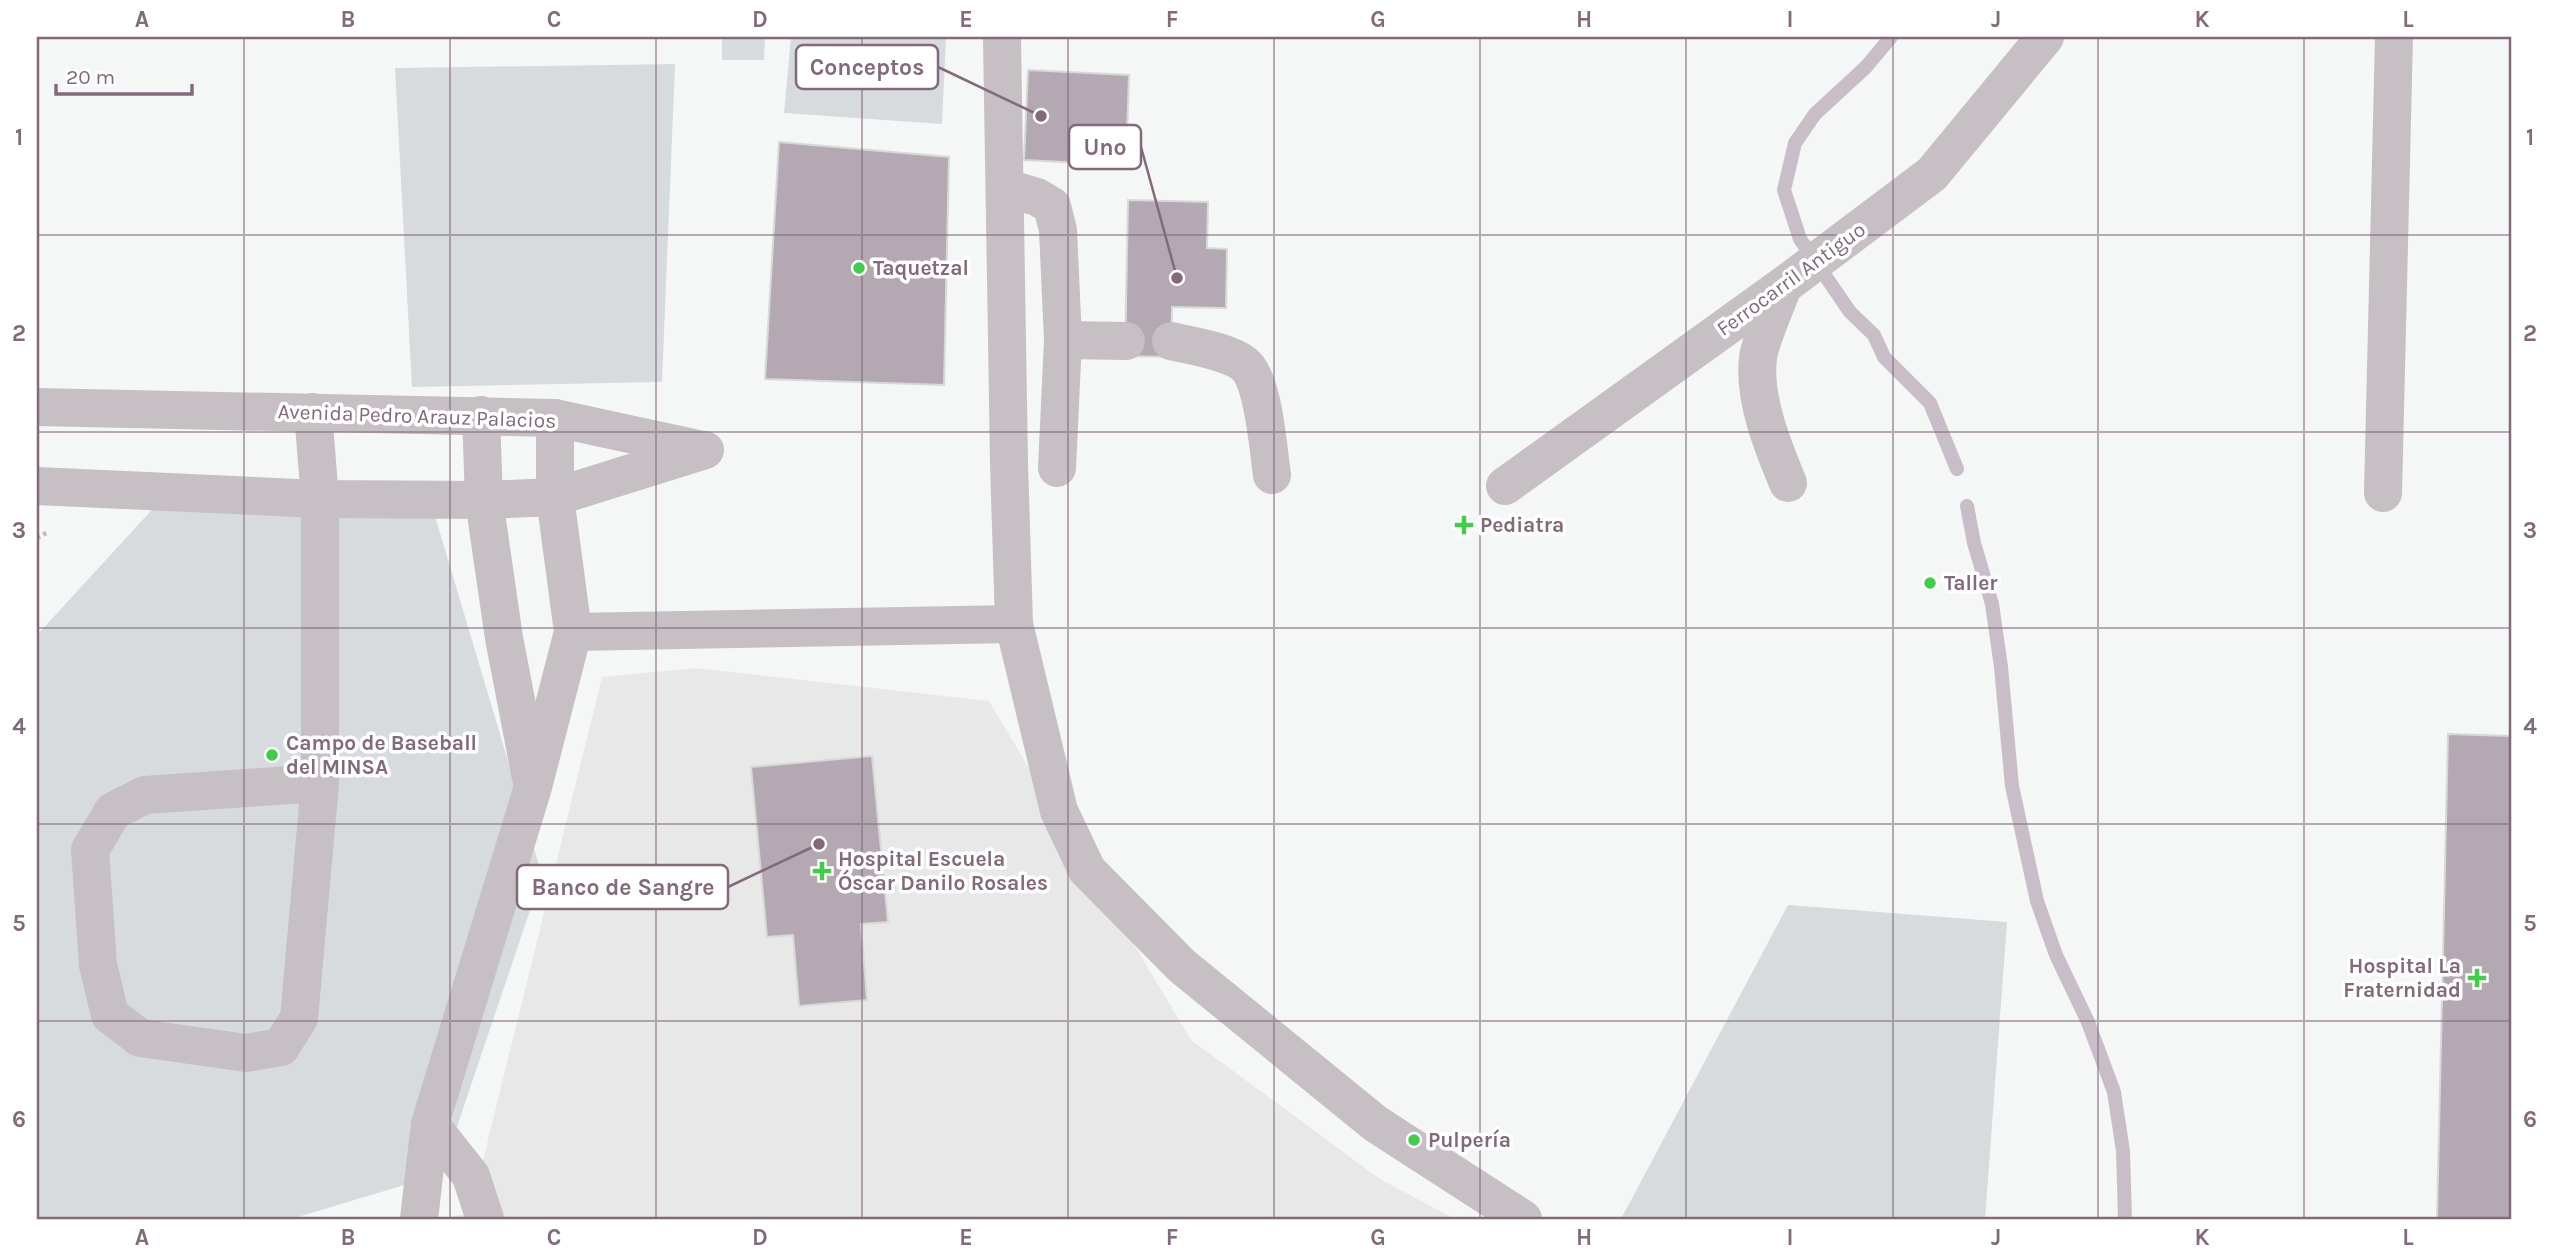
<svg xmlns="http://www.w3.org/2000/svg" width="2549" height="1256" font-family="Karla,sans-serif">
  <rect width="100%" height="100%" fill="#f5f7f7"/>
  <polygon fill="#e8e8e9" points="695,668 989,701 1191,1040 1380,1179 1455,1219 439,1219 470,1213 602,677"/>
  <g fill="#d7dbde">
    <polygon points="722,37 765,37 764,60 722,60"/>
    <polygon points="791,37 946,37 942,124 784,113"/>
    <polygon points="675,64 662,382 412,387 395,68"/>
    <polygon points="160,501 432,506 542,875 441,1174 291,1219 37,1219 37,635"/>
    <polygon points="1788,905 2007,922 1985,1219 1621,1219"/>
  </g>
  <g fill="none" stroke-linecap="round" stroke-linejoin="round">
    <g stroke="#c9bec8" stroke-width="14">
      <polyline points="1891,37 1866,67 1815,114 1795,143 1784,190 1800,239 1850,312 1874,335 1884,357 1930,403 1957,469"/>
      <polyline points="1967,506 1974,543 1992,604 2001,667 2012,786 2037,901 2056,955 2088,1022 2114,1092 2123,1151 2125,1219"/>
    </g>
  </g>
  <g fill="#b4a9b2" stroke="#d7d9d9" stroke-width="2">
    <polygon points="1028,70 1129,75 1126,165 1024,160"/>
    <polygon points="779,142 949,157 944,385 765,379"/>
    <polygon points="1128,200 1208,202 1207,248 1227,249 1226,308 1172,307 1171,357 1125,356"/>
    <polygon points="2448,734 2512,736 2512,1219 2437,1219"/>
    <polygon points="872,756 888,922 861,924 867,1000 799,1006 793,935 767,937 751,767"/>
  </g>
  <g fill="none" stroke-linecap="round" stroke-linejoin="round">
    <polyline stroke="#beb9bd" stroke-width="4.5" stroke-dasharray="3.5 3.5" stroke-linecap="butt" points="37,538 48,532"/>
    <g stroke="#c6bfc4" stroke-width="38">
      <polyline points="1002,37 1009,463 1014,624 1059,811 1087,870 1182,966 1376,1124 1523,1219"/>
      <polyline points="1006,188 1037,197 1052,206 1058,230 1063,340 1057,468"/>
      <path d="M1783,286C1777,304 1760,340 1758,358C1753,398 1773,447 1788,483"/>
      <polyline points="1063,340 1126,341"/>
      <path d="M1171,341C1191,346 1228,351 1244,364C1264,380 1268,449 1272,475"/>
      <polyline points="37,407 555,418 703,450"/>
      <polyline points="313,412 320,499 320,783 299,1018 281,1047 246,1053 140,1038 110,1015 98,965 90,850 113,811 145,795 320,783"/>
      <polyline points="481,415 484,500 504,638 531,778"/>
      <polyline points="37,486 320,499 484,500 555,497 705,450"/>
      <polyline points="1505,486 1783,286 1932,174 2045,37"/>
      <polyline points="2383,493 2394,37"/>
      <polyline points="573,632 1014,624"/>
      <polyline points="430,1124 471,1176 485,1219"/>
      <polyline points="419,1219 430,1124 533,787 573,632 555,497 555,418"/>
    </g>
  </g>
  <path fill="none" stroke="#826a7b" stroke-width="2" stroke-opacity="0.55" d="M244,37V1219M450,37V1219M656,37V1219M862,37V1219M1068,37V1219M1274,37V1219M1480,37V1219M1686,37V1219M1893,37V1219M2098,37V1219M2304,37V1219M37,235H2512M37,432H2512M37,628H2512M37,824H2512M37,1021H2512"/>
  <g fill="#3fcd4a" stroke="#fff" stroke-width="2.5">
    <circle cx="859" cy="268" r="7"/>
    <path d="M1460.5 514.5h7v7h7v7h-7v7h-7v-7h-7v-7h7z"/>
    <circle cx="1930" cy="583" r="7"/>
    <circle cx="272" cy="755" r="7"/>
    <path d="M818.5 860.5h7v7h7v7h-7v7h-7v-7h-7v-7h7z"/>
    <path d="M2473.5 967.5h7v7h7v7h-7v7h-7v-7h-7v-7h7z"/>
    <circle cx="1414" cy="1140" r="7"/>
  </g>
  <g text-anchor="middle" stroke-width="7" stroke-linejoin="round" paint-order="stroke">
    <g font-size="21" font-weight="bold" fill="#826a7b" stroke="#fff" text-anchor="start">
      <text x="873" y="275">Taquetzal</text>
      <text x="1480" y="532">Pediatra</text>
      <text x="1944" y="590">Taller</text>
      <text x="286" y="750">Campo de Baseball<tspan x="286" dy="24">del MINSA</tspan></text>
      <text x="838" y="866">Hospital Escuela<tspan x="838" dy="24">Óscar Danilo Rosales</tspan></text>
      <text x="2461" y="973" text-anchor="end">Hospital La<tspan x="2461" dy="24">Fraternidad</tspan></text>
      <text x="1428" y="1147">Pulpería</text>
    </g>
    <g font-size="21" fill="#826a7b" stroke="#fff">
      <text transform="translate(1791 279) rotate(-36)" y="7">Ferrocarril Antiguo</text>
      <text transform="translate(417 416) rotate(2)" y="7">Avenida Pedro Arauz Palacios</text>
    </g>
  </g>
  <path fill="none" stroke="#826a7b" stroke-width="2.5" d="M1041 116L938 67M1177 278L1141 147M819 844L728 887"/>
  <g fill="#826a7b" stroke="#fff" stroke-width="2.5">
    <circle cx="1041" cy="116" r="7"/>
    <circle cx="1177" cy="278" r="7"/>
    <circle cx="819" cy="844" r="7"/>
  </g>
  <g fill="#fff" stroke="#826a7b" stroke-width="2.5">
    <rect x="796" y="45" width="142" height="44" rx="7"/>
    <rect x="1069" y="125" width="72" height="44" rx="7"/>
    <rect x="517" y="865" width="211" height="44" rx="7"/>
  </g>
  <g font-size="23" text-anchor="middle" font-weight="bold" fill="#826a7b">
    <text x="867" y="75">Conceptos</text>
    <text x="1105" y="155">Uno</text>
    <text x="623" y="895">Banco de Sangre</text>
  </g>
  <rect width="2549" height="1256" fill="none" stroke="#ffffff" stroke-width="77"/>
  <path d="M56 84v10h136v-10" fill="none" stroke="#826a7b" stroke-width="3.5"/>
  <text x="66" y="84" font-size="21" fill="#826a7b" stroke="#ffffff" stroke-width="5" paint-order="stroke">20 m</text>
  <rect x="38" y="38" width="2472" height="1180" fill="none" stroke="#826a7b" stroke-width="2.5"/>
  <g font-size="23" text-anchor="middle" font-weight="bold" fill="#826a7b">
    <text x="142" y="27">A</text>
    <text x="348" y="27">B</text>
    <text x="554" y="27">C</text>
    <text x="760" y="27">D</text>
    <text x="966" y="27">E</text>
    <text x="1172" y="27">F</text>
    <text x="1378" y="27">G</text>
    <text x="1584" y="27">H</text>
    <text x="1790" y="27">I</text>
    <text x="1996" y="27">J</text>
    <text x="2202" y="27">K</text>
    <text x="2408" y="27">L</text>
    <text x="19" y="145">1</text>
    <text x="2530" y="145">1</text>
    <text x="19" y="341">2</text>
    <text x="2530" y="341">2</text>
    <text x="19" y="538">3</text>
    <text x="2530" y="538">3</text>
    <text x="19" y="734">4</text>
    <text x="2530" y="734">4</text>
    <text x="19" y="931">5</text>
    <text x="2530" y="931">5</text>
    <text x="19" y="1127">6</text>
    <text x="2530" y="1127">6</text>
    <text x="142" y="1245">A</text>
    <text x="348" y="1245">B</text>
    <text x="554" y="1245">C</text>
    <text x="760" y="1245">D</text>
    <text x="966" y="1245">E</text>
    <text x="1172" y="1245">F</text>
    <text x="1378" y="1245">G</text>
    <text x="1584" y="1245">H</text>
    <text x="1790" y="1245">I</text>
    <text x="1996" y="1245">J</text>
    <text x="2202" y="1245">K</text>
    <text x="2408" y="1245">L</text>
  </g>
</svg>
